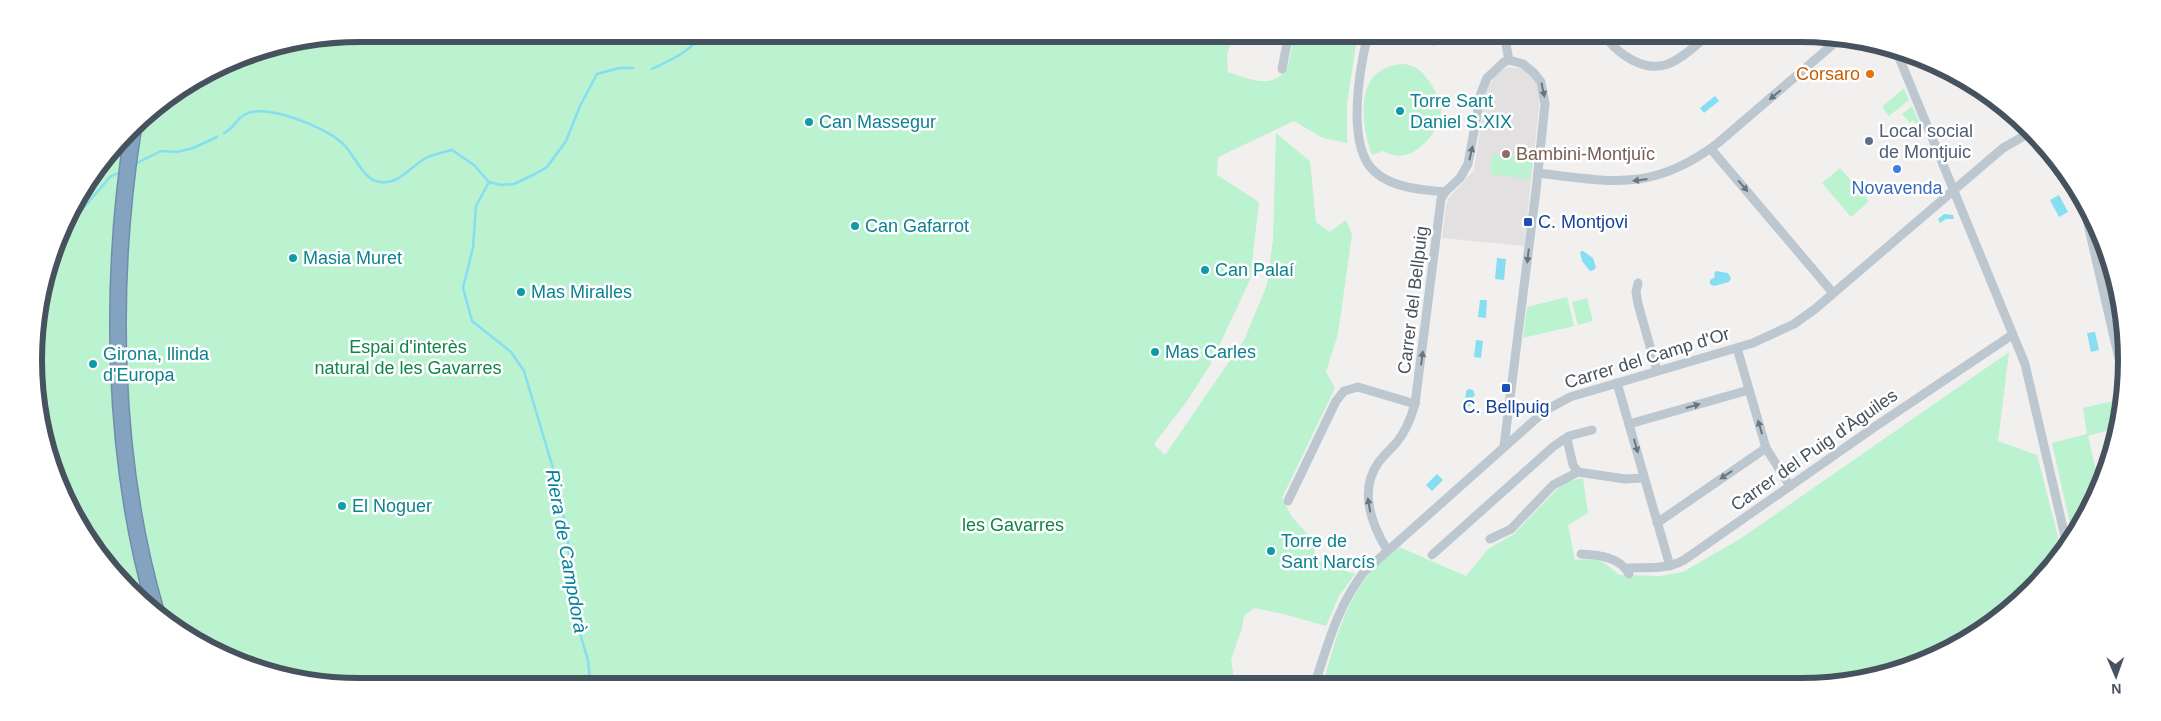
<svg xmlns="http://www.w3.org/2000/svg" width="2161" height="721" font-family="Helvetica,sans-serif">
  <rect width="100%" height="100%" fill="#f2efef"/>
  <polygon fill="#e3e0e1" points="1508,67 1522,69 1532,76 1539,87 1540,98 1524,246 1442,238 1446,205 1448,199 1474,170 1485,97 1489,85 1498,72"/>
  <g fill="#bbf2cf">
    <path d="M361,34L1233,37L1227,54L1228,72C1248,78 1272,91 1286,69C1291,61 1291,47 1293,38H1357L1347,104V143L1323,138L1294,121L1218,157L1217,175L1259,202L1250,280L1210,365L1187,401L1154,444L1165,455L1244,340L1267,285L1273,239L1276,133L1310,161L1316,222L1330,232L1346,220L1352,234L1338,334L1326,372L1335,388L1282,498L1292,517L1311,538L1317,561L1355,574L1339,596L1326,626L1284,614L1254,608L1244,616L1242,628L1231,660L1235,683L296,681L235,662L179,632L89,542L45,445L37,318L68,216L145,115L236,59Z"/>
    <path d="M1404,64C1418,66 1423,73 1431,84C1436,92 1440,100 1441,109C1442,129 1420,154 1400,156C1394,156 1388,153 1382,151L1372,155C1360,120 1354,66 1404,64Z"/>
    <polygon points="1904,88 1909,100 1889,116 1882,107"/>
    <polygon points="1912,106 1920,124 1918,126 1913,120 1910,123 1902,114"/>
    <polygon points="2048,151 2049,151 2064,170 2053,172"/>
    <polygon points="1492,154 1533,159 1530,179 1490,174"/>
    <polygon points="1840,168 1869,201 1851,217 1822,183"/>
    <polygon points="1567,297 1574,326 1523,338 1527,307"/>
    <polygon points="1587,298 1593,321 1578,325 1572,302"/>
    <path d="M2009,352L1998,441L2037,455L2062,552L2031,592L1945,653L1843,684L1323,683C1334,646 1344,603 1370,573C1378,563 1390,555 1399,547L1466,576L1488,549L1514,534L1563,483L1583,478L1588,513L1568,525L1575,560C1597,558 1603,560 1619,575L1660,576L1683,572L1740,539Z"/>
    <polygon points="2122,399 2120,427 2088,436 2099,483 2084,524 2073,537 2052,443 2087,434 2083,408"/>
  </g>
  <g fill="#85def2">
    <polygon points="1715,96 1719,101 1704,113 1700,108"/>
    <polygon points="2059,195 2068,212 2059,217 2050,200"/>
    <polygon points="1944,214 1953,215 1954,219 1946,219 1940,223 1938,219"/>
    <polygon points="1583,251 1593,258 1596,267 1594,270 1590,271 1582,261 1580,252"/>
    <polygon points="1497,258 1506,259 1504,280 1495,279"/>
    <polygon points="1716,271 1728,273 1731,278 1729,282 1714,286 1710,284 1710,280 1715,277 1714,274"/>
    <polygon points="1480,300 1487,300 1486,318 1478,317"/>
    <polygon points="2095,332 2099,350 2091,352 2087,333"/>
    <polygon points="1476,340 1483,341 1481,358 1474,357"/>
    <polygon points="1469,389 1473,390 1475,395 1471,399 1471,405 1467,407 1465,405 1466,391"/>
    <polygon points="1437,474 1443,480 1432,491 1426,485"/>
  </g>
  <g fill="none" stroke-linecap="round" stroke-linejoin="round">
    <g stroke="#85def2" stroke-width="2.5">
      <path d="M652,69C670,60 689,53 701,35"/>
      <path d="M224,133C233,129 236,120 244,115C265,102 324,127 341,142C354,152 362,180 380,182C401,184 409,167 426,158C434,154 443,152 452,150L474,165L489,182L501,185L514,184L535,174L547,167L566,141L580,106L597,74L619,68H633"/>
      <polyline points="133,165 161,151 177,152 193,148 217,137"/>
      <polyline points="489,182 476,206 473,247 463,288 472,321 511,352 524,371 555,475 567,534 576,620 588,660 590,682"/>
      <polyline points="55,257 73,220 110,177 122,171"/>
    </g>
    <g stroke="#6f8ead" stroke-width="18">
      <path id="highway" d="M133,130C109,283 112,459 155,608"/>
    </g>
    <g stroke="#bcc7cf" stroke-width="9">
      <path d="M1367,38C1359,72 1346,147 1375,172C1393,188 1422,190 1445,192"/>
      <polyline points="1505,39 1509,60"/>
      <path d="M1607,39C1620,55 1643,71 1665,65C1679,61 1692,48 1704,39"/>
      <polyline points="1434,41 1437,38"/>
      <polyline points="1896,50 2025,364 2067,545"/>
      <polyline points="1282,69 1288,38"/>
      <polyline points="1711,149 1833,293"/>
      <path d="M1538,173C1614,182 1653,192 1718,143L1838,40"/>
      <polyline points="2082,198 2125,385"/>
      <polyline points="1638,283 1636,292 1638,304 1657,371"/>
      <polyline points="1737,348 1766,448 1790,486"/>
      <polyline points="1617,383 1670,566"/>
      <polyline points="1629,424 1749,390"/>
      <polyline points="1567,439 1573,465 1578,472"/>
      <polyline points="1288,501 1336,401 1344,391 1358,387 1415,404"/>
      <polyline points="1657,523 1766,448"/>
      <polyline points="1490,539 1511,529 1553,485 1578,472 1625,479 1644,478"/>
      <path d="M1387,550C1371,523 1359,491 1378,463C1384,455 1391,449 1397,442C1406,431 1411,418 1415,404L1441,199L1445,192L1460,178L1468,164L1481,93L1487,78L1504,62L1509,60L1523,64L1534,73L1541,82L1545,104L1536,190L1504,446"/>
      <path d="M1581,554C1599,555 1620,557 1629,574"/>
      <polyline points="1432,555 1554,446 1569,436 1592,430"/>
      <path d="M1626,568C1646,567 1666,570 1684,560L1876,426L2012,335"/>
      <path d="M1315,683C1328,644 1338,605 1364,572L1546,410L1570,397L1753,343L1794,324L1815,309L2003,148L2033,131"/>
    </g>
    <use href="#highway" stroke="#84a3c1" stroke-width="15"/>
  </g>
  <defs><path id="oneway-solid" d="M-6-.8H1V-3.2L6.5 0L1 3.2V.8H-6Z" transform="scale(1.25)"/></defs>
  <g fill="#697680">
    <use href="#oneway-solid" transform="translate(1543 90) rotate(78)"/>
    <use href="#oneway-solid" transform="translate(1775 95) rotate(140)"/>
    <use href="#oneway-solid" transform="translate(1471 153) rotate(-77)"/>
    <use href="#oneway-solid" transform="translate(1640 180) rotate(173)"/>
    <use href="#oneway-solid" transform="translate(1743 186) rotate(49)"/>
    <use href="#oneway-solid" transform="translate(1528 256) rotate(97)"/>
    <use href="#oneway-solid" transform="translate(1422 358) rotate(-83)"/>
    <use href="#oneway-solid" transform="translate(1693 406) rotate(-16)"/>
    <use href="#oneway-solid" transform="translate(1760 427) rotate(-106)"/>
    <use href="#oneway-solid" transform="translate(1636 446) rotate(74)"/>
    <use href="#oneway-solid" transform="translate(1726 475) rotate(146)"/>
    <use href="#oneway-solid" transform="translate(1369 505) rotate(-100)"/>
  </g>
  <circle fill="#e8710a" stroke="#fff" stroke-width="2" cx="1870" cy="74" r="5"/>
  <g fill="#0f9aa8" stroke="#fff" stroke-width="2">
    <circle cx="1400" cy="111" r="5"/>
    <circle cx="809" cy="122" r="5"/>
    <circle cx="855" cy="226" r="5"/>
    <circle cx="293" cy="258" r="5"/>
    <circle cx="1205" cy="270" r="5"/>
    <circle cx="521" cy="292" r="5"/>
    <circle cx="1155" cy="352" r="5"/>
    <circle cx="93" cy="364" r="5"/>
    <circle cx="342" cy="506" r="5"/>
    <circle cx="1271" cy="551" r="5"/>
  </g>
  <circle fill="#5c6f8a" stroke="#fff" stroke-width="2" cx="1869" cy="141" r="5"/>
  <circle fill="#8d6e63" stroke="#fff" stroke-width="2" cx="1506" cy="154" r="5"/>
  <circle fill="#3f7fe0" stroke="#fff" stroke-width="2" cx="1897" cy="169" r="5"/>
  <g fill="#1a4fb4" stroke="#fff" stroke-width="2">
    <rect x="1523" y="217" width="10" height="10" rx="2.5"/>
    <rect x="1501" y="383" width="10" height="10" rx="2.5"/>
  </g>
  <g text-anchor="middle" stroke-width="5" stroke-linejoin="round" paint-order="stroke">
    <g font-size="18" fill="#c56008" stroke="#fff" text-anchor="end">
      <text x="1860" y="80">Corsaro</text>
    </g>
    <g font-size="18" fill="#0d838f" stroke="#fff" text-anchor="start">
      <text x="1410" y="107">Torre Sant<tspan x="1410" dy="21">Daniel S.XIX</tspan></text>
      <text x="819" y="128">Can Massegur</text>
      <text x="865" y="232">Can Gafarrot</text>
      <text x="303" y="264">Masia Muret</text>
      <text x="1215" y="276">Can Palaí</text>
      <text x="531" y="298">Mas Miralles</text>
      <text x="1165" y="358">Mas Carles</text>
      <text x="103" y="360">Girona, llinda<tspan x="103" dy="21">d'Europa</tspan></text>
      <text x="352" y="512">El Noguer</text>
      <text x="1281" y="547">Torre de<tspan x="1281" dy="21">Sant Narcís</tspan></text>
    </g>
    <g font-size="18" fill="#4e5e75" stroke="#fff" text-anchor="start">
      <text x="1879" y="137">Local social<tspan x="1879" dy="21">de Montjuic</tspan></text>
    </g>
    <g font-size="18" fill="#785e54" stroke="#fff" text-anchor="start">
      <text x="1516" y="160">Bambini-Montjuïc</text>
    </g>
    <g font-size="18" fill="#366cbe" stroke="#fff">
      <text x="1897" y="194">Novavenda</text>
    </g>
    <g font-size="18" fill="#164399" stroke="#fff" text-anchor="start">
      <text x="1538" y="228">C. Montjovi</text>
      <text x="1506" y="413" text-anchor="middle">C. Bellpuig</text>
    </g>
    <g font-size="18" fill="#46535e" stroke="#fff">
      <text transform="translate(1413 300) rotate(-83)" y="6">Carrer del Bellpuig</text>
      <text transform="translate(1647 358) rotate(-17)" y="6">Carrer del Camp d'Or</text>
      <text transform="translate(1814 450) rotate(-35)" y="6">Carrer del Puig d'Àguiles</text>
    </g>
    <g font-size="18" fill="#118548" stroke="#fff">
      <text x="408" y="353">Espai d'interès<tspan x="408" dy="21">natural de les Gavarres</tspan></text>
      <text x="1013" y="531">les Gavarres</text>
    </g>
    <g font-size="19" font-style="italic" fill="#04809c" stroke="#fff">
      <text transform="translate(567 551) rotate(80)" y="7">Riera de Campdorà</text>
    </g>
  </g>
  <path d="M0 0H2161V721H0ZM360 42H1800A318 318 0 0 1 2118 360V360A318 318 0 0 1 1800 678H360A318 318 0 0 1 42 360V360A318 318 0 0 1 360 42Z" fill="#fff" fill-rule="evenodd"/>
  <path fill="none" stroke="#46535e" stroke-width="6" d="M360 42H1800A318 318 0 0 1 2118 360V360A318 318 0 0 1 1800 678H360A318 318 0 0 1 42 360V360A318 318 0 0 1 360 42Z"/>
  <g transform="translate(2116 676) rotate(178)" stroke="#ffffff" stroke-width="4" paint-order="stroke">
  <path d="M0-4L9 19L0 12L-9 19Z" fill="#46535e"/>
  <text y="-8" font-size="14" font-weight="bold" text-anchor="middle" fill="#46535e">N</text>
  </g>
</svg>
